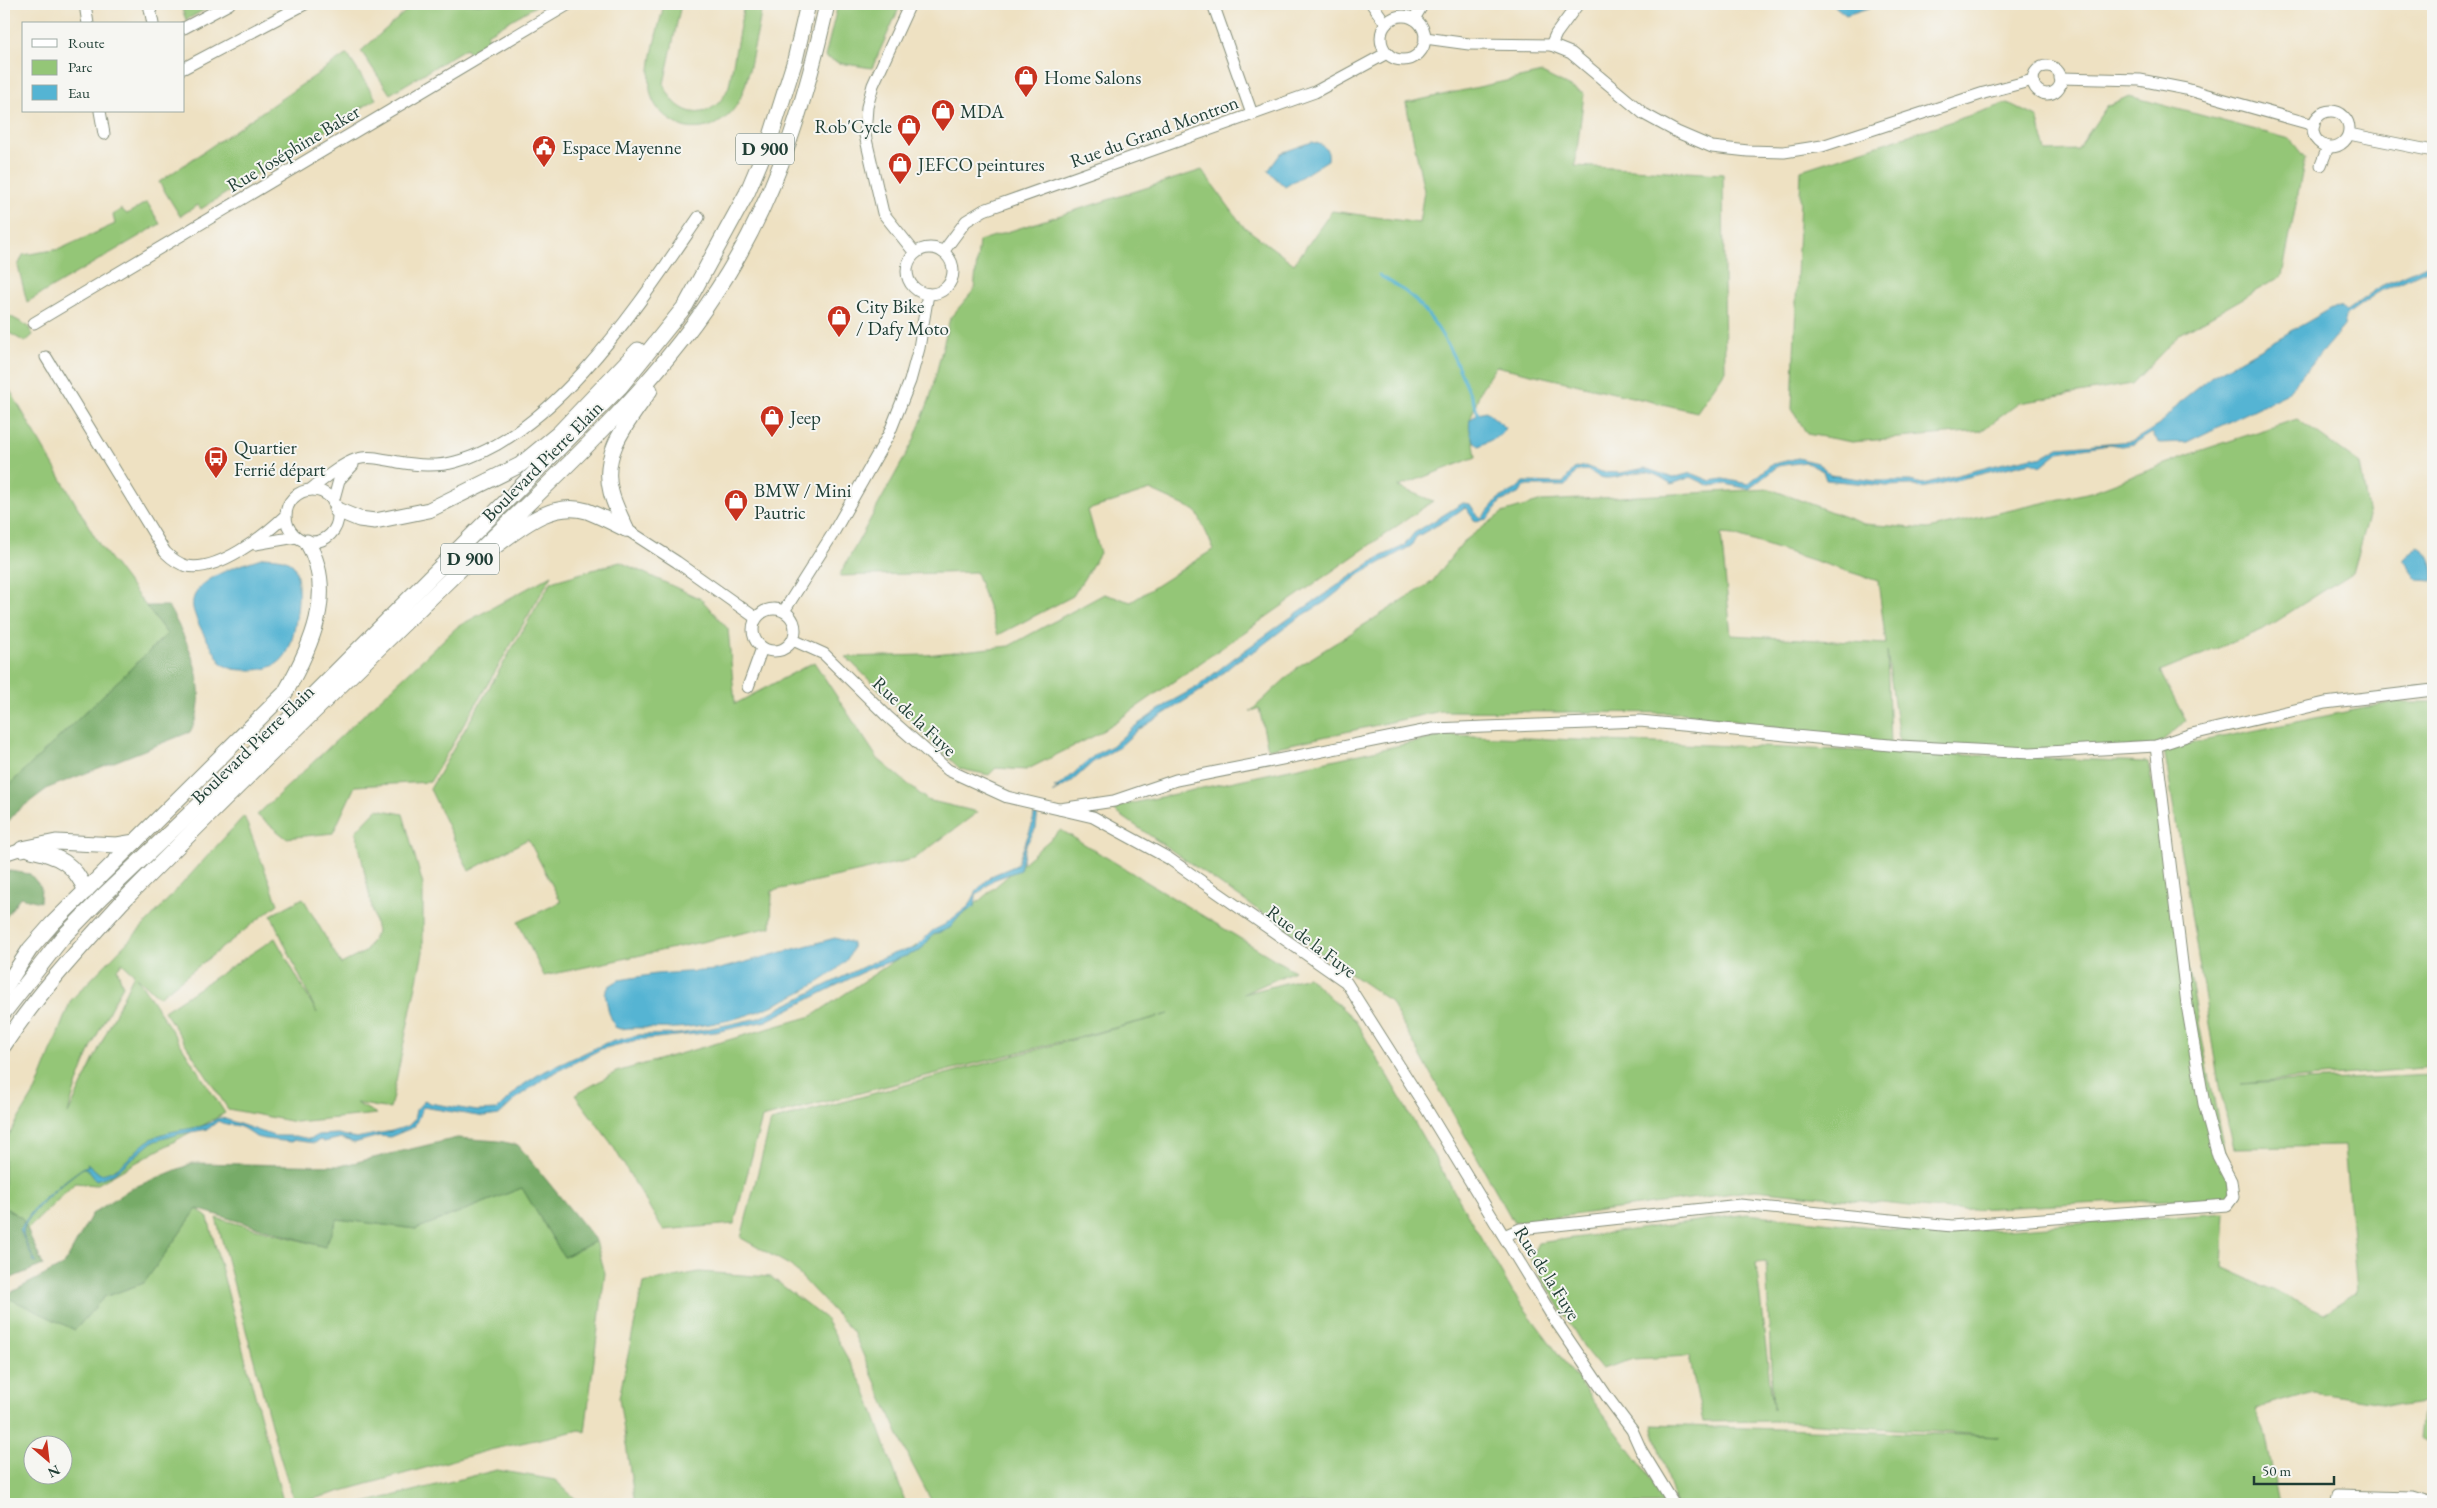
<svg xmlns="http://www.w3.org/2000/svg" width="2437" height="1508" font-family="'EB Garamond',serif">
  <rect width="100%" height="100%" fill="#f6f6f2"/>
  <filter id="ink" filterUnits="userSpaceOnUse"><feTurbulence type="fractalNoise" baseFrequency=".02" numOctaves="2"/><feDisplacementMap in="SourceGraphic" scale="10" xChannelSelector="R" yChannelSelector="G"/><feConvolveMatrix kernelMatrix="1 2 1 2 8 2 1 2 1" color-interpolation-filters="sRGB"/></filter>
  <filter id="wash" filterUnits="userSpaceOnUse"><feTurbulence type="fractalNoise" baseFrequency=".0096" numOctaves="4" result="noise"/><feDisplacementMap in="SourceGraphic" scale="20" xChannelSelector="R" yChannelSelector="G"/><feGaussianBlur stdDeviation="1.12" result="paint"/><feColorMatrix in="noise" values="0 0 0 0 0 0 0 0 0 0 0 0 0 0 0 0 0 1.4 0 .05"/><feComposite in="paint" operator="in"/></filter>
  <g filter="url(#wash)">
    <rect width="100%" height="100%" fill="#eee1c2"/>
    <g fill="#94c677" stroke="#5a8256" fill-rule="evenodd">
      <polygon points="180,4 215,4 186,20"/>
      <polygon points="414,4 539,4 487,34 492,44 471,57 466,48 390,94 361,51"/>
      <path d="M664,4H681L664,84C677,120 714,123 729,86L744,4H762C760,22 756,39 752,56C746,87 739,122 702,128C694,129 684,129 677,124C664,117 652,106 650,90C647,62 658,31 664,4Z"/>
      <polygon points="838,4 901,4 872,68 839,63 825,57"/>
      <polygon points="347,54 376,99 201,209 198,205 180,216 159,182"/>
      <polygon points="1542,73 1584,94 1575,166 1723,174 1725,371 1697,412 1496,366 1481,389 1470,420 1476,457 1398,487 1433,501 1098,734 1026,770 996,768 989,775 960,769 846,657 926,655 1009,646 1104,594 1131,602 1214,549 1196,511 1150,490 1088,510 1100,553 1073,596 998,635 976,572 839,576 913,442 930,398 950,318 974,290 979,241 1202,170 1243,226 1294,264 1332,211 1419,223 1424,191 1406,103"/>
      <polygon points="2129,96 2290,139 2305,158 2282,276 2180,334 2132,384 2019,403 1981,431 1852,442 1807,434 1792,409 1801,170 2008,103 2037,117 2046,151 2077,150 2107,106"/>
      <polygon points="147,202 160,224 27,302 18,266 23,255 60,249 115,224 113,215 121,209 127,214"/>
      <polygon points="4,313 28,326 33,335 25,342 4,330"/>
      <polygon points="4,380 99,544 167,634 4,790"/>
      <path d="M2297,419L2360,464L2369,516L2353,572L2262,630L2160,672L2186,721L2156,746L2030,753L1900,746L1887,651L1890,745L1683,713L1441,711L1268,749L1259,708L1250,712L1299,666L1432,582L1463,542L1502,513L1542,501L1770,489L1864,524L1928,529L2091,492L2202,450ZM1721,534L1734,535L1878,581L1886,644L1731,635Z"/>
      <polygon points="620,562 701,599 728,629 735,704 814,662 878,759 927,800 978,812 914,859 772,891 771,927 544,976 518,922 561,902 528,839 469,871 430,789 551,582"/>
      <polygon points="552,575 430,782 355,786 333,833 286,838 257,815 457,627"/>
      <path d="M2394,702H2433V1067L2240,1084L2433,1075V1445L2420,1439L2424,1403L2400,1406L2313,1392L2255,1409L2264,1428L2279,1504H1675L1652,1425L1999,1436L1774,1421L1703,1422L1689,1356L1634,1359L1602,1369L1584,1347L1530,1258L1538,1243L1747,1214L1938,1234L2225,1213L2222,1267L2323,1313L2357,1292L2344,1146L2234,1148L2219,1085L2164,749ZM1766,1262L1773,1409L1756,1263Z"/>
      <polygon points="1447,735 2148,762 2233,1197 1949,1210 1755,1190 1514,1223 1390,1001 1110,808"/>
      <polygon points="377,809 403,814 423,885 423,952 390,1109 356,1103 377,1114 295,1122 228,1109 164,1011 275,938 317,1013 271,915 303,898 341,964 365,952 377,932 356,831"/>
      <path d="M244,816L278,904L159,997L137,977L225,1113L96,1185L75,1183L27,1230L21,1218L4,1207V1143L36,1090L71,1000L151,918ZM122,963L134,974L68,1114C77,1075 102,1021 123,986L117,969Z"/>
      <polygon points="1061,830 1294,971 1243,994 1308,977 1355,1020 1513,1293 1670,1504 933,1504 910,1460 853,1332 791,1266 741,1238 771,1121 1169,1014 762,1118 734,1224 663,1230 611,1143 575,1095 616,1072 812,1016 965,913"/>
      <polygon points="522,1188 564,1257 596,1241 605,1273 585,1432 580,1430 490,1450 295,1504 278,1450 216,1218 325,1247 337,1219 416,1229"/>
      <path d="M197,1209L208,1218L283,1501L277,1504H4V1295L75,1330L104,1297L144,1283ZM32,1446H62V1476H32Z"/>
      <polygon points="699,1272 771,1277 825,1318 866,1391 906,1504 635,1504 619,1398 643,1283"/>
      <polygon points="497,1470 555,1480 581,1504 360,1504"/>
    </g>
    <g fill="#77ab68" stroke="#4b744e">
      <path d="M146,606H168C189,643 213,692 190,732L48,788L16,812L4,827V790L167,634Z"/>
      <polygon points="10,871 30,874 41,887 40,902 20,897 4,920 4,873"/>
      <polygon points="457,1138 499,1141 518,1145 596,1241 564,1257 522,1188 416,1229 337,1219 325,1247 197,1209 144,1283 104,1297 75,1330 4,1296 64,1265 92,1214 130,1189 193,1163 340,1166"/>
      <polygon points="4,1207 22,1218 43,1265 4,1281"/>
    </g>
    <g fill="#54b4d3" stroke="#3a7884">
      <polygon points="1832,4 1881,4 1846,15"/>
      <path d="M1312,142C1322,144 1330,148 1328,160L1285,187L1268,171L1281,153Z"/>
      <path d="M2433,262V267L2377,293L2346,315L2344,326L2286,394L2187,442L2159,443L2152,433L2134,444L2121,446L2109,444L2058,452L2041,466L2031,462L1922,488L1911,485L1886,486L1826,480L1823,471L1805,462L1778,466L1749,489L1726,484L1710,486L1691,477L1672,484C1665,480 1656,474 1647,472C1636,470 1618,479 1605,478C1592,477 1592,466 1576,472L1566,486H1524L1520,493L1500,502L1488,519L1475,521L1465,507L1450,518L1416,537L1411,546L1360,574L1325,602L1295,620L1256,650L1238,660L1202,690L1138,730L1119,747L1093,762L1071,782L1052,793L1059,788H1054L1063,783L1096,754L1112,746L1134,727L1172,701L1197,687L1234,658L1294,615L1378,558L1404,546L1414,533L1463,503L1470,504L1477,515L1482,518L1498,499L1515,490L1524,482L1563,483L1574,469L1585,466L1601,472L1621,473L1645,468L1673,478L1691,473L1711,481L1723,479L1748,484L1770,465L1798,458L1817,463L1824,468L1830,475L1875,481H1910L1923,484L2000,464L2033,457L2040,458L2059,447L2133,441L2159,425L2182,400L2212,376L2332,308L2339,307L2346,311L2381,286Z"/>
      <path d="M1486,411L1506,428L1501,435L1479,446C1471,440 1468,428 1470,420L1478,413Z"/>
      <path d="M2417,547C2432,551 2433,569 2433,581L2418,580L2404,561V559Z"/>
      <path d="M264,557C275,558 285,557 293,565C304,579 296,644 284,657C276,668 262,670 250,670C238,670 230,670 221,663C212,647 199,629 194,612C183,580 241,565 264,557Z"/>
      <path d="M1035,811H1038L1036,828L1026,845L1020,870L993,880L976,896L975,906L960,916L950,928L933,935L920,951L869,969L766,1021L715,1032L637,1040L601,1049L550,1075L519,1096L499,1115L484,1117L423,1107L414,1127L390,1137L379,1136L354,1143L341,1138L324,1142L320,1140L315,1143L293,1140L292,1142C284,1141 261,1139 256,1137C250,1133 245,1128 238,1126C231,1124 225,1125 218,1121L208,1129L179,1134L152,1142L114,1174L96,1180L86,1168H83C69,1177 23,1216 23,1232C23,1241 32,1255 37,1263L32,1262L34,1261L20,1230C34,1203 60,1184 84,1167L88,1166L87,1163L100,1174C122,1172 134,1149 151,1139C168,1129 190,1131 208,1124C214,1122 215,1118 222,1118L274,1136H295L310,1139L318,1135L338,1134L356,1138L392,1131L408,1126L414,1120L416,1110L425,1100L429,1103L477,1111L497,1110L520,1087L541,1073L606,1043L639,1035L679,1034L707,1029L759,1018L869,964L895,953L915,948L932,931L944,925L969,906L978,889L991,876L1017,865L1032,825Z"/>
      <path d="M835,938L852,943C858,968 788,999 769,1007C744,1018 715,1024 688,1027C665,1030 642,1026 620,1029L615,1027L609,1013L605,994L609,986L619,980L656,974L716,970Z"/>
    </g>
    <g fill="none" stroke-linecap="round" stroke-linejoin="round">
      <path stroke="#54b4d3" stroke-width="3" d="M1379,275C1392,283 1406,290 1417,302C1446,331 1462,376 1478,413"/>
    </g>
  </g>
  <g filter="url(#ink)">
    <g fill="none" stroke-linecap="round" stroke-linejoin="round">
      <g stroke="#868f7b" stroke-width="13">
        <g id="minor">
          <polyline points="85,4 88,24"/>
          <polyline points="149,4 153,24"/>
          <polyline points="910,4 873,85 867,107 865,135 883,213 915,253"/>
          <polyline points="1213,4 1252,114"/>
          <polyline points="1372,4 1386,24"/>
          <polyline points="1578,4 1556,34 1551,45 1571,53 1644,114 1677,132 1712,147 1748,151 1784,152 1822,146 1984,93 2033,80"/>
          <circle cx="1403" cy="38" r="22"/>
          <polyline points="1414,19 1423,4"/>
          <polyline points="184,28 229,4"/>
          <polyline points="1425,38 1469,44 1551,45"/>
          <circle cx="2047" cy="80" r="14"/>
          <polyline points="184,68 305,4"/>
          <polyline points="2060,78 2140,80 2186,89 2314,125"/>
          <circle cx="2331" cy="129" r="18"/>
          <polyline points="100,111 104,134"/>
          <polyline points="2349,134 2433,151"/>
          <polyline points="2321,165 2328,147"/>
          <circle cx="930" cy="271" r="23"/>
          <polyline points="943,252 966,221 984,210 1315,92 1387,53"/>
          <polyline points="34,323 569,4"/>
          <path d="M46,357L165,552C172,559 178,564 187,566C218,572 264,536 285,516"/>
          <circle cx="312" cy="516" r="26"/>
          <path d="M310,490C324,479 340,465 357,459C371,455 385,460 398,462C417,465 436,467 455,462C555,436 643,298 699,217"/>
          <polyline points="333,502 339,480 353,465"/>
          <polyline points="626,529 677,562 756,618"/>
          <polyline points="255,544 296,537"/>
          <circle cx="774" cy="630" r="21"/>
          <polyline points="784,611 832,535 889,434 910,381 919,348 928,294"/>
          <polyline points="793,640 824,654 887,716 948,770 1007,797 1093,817 1168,858 1346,982 1424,1105 1551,1314 1608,1398 1632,1430 1641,1450 1674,1504"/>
          <polyline points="748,687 762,648"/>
          <polyline points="1060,809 1114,801 1176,780 1433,729 1640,721 1900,746 2030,753 2156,746 2192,734 2325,703 2433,690"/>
          <polyline points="4,855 22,849"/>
          <polyline points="1504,1236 1520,1229 1740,1205 1952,1226 2227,1205 2233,1197 2231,1181 2218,1156 2204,1104 2187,1005 2156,746"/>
          <polyline points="2335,1504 2337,1496 2412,1498 2432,1504"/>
        </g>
      </g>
      <g stroke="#868f7b" stroke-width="17">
        <g id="major">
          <polyline points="337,510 359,519 375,521 429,510 520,465 559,433 638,350"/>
          <path d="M626,529C621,517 614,505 611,492C600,452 629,421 650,390"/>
          <path d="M493,548C519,529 551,500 587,511C600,516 613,523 626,529"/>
          <polyline points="22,849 56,842 117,845 135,842"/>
          <path d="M31,850C59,856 74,863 86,891"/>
          <path d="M4,989L30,949L52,924L285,693C311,647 337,592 307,542"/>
          <polyline points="4,1012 62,938 102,897 277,731 620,387 686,305 747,193 771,136 795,60 808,4"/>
          <path d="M4,1045C38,993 80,948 122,902C238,785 357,669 476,554C570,462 673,372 738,256C782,178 808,91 827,4"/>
        </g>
      </g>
      <use href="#minor" stroke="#fff" stroke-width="11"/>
      <use href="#major" stroke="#fff" stroke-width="15"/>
    </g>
  </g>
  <defs>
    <g id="shop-pin" transform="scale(1.25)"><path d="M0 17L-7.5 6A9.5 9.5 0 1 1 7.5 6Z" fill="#c8321e" stroke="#f6f6f2"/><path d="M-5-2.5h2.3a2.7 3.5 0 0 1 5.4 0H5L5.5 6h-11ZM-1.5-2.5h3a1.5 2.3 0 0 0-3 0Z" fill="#fff"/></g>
    <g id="civic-pin" transform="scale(1.25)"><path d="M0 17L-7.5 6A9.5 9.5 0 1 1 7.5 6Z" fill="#c8321e" stroke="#f6f6f2"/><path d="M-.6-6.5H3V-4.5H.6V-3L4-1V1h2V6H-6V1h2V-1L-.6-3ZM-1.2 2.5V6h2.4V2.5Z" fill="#fff"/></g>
    <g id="bus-pin" transform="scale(1.25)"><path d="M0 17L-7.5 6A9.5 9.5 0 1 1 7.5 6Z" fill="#c8321e" stroke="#f6f6f2"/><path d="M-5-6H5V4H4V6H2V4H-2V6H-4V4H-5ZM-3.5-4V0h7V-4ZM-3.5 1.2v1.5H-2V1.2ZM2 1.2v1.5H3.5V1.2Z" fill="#fff"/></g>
  </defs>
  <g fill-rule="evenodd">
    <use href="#shop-pin" x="1026" y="77"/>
    <use href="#shop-pin" x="943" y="111"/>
    <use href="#shop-pin" x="909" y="126"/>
    <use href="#civic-pin" x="544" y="147"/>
    <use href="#shop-pin" x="900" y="164"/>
    <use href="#shop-pin" x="839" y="317"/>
    <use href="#shop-pin" x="772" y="417"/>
    <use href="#bus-pin" x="216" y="458"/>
    <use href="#shop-pin" x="736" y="501"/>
  </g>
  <g text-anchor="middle" stroke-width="4" stroke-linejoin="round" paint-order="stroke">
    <g fill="#f6f6f2" stroke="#60746d" stroke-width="1">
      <rect x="736" y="133.5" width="58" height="31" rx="4"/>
      <rect x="441" y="543.5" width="58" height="31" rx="4"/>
    </g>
    <g font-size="18" font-weight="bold" fill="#1f3d34">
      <text x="765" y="155">D 900</text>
      <text x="470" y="565">D 900</text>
    </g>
    <g font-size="19" fill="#1f3d34" stroke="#f6f6f2" text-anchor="start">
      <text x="1044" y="84">Home Salons</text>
      <text x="960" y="118">MDA</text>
      <text x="892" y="133" text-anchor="end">Rob'Cycle</text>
      <text x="562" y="154">Espace Mayenne</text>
      <text x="918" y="171">JEFCO peintures</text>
      <text x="856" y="313">City Bike<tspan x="856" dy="22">/ Dafy Moto</tspan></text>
      <text x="790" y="424">Jeep</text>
      <text x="234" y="454">Quartier<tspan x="234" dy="22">Ferrié départ</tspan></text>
      <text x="754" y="497">BMW / Mini<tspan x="754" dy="22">Pautric</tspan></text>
    </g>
    <g font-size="19" fill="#1f3d34" stroke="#f6f6f2">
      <text transform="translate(1154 131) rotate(-20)" y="7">Rue du Grand Montron</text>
      <text transform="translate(293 148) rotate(-31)" y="7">Rue Joséphine Baker</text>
      <text transform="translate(542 461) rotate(-45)" y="7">Boulevard Pierre Elain</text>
      <text transform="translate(915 716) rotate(43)" y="7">Rue de la Fuye</text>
      <text transform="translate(252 744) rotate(-44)" y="7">Boulevard Pierre Elain</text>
      <text transform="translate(1312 941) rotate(37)" y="7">Rue de la Fuye</text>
      <text transform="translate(1548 1273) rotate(58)" y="7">Rue de la Fuye</text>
    </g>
  </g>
  <rect width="2437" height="1508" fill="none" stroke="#f6f6f2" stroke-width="20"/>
  <rect x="22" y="22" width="162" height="90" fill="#f6f6f2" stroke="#a0aca6"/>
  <rect x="32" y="39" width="25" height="8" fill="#ffffff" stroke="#a0aca6"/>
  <text x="68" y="48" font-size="15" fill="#1f3d34">Route</text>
  <rect x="32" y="60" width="25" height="15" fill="#94c677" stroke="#a0aca6"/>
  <text x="68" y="72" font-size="15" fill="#1f3d34">Parc</text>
  <rect x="32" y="85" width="25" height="15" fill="#54b4d3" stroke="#a0aca6"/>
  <text x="68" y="98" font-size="15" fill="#1f3d34">Eau</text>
  <g transform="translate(48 1460) rotate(152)"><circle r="24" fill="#f6f6f2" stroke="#a0aca6"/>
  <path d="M0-4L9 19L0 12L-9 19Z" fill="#c8321e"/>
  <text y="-8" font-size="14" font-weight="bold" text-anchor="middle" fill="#1f3d34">N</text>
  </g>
  <path d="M2254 1476v8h80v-8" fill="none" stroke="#1f3d34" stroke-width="2.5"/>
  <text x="2262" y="1476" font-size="15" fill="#1f3d34" stroke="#f6f6f2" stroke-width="4" paint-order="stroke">50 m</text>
</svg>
